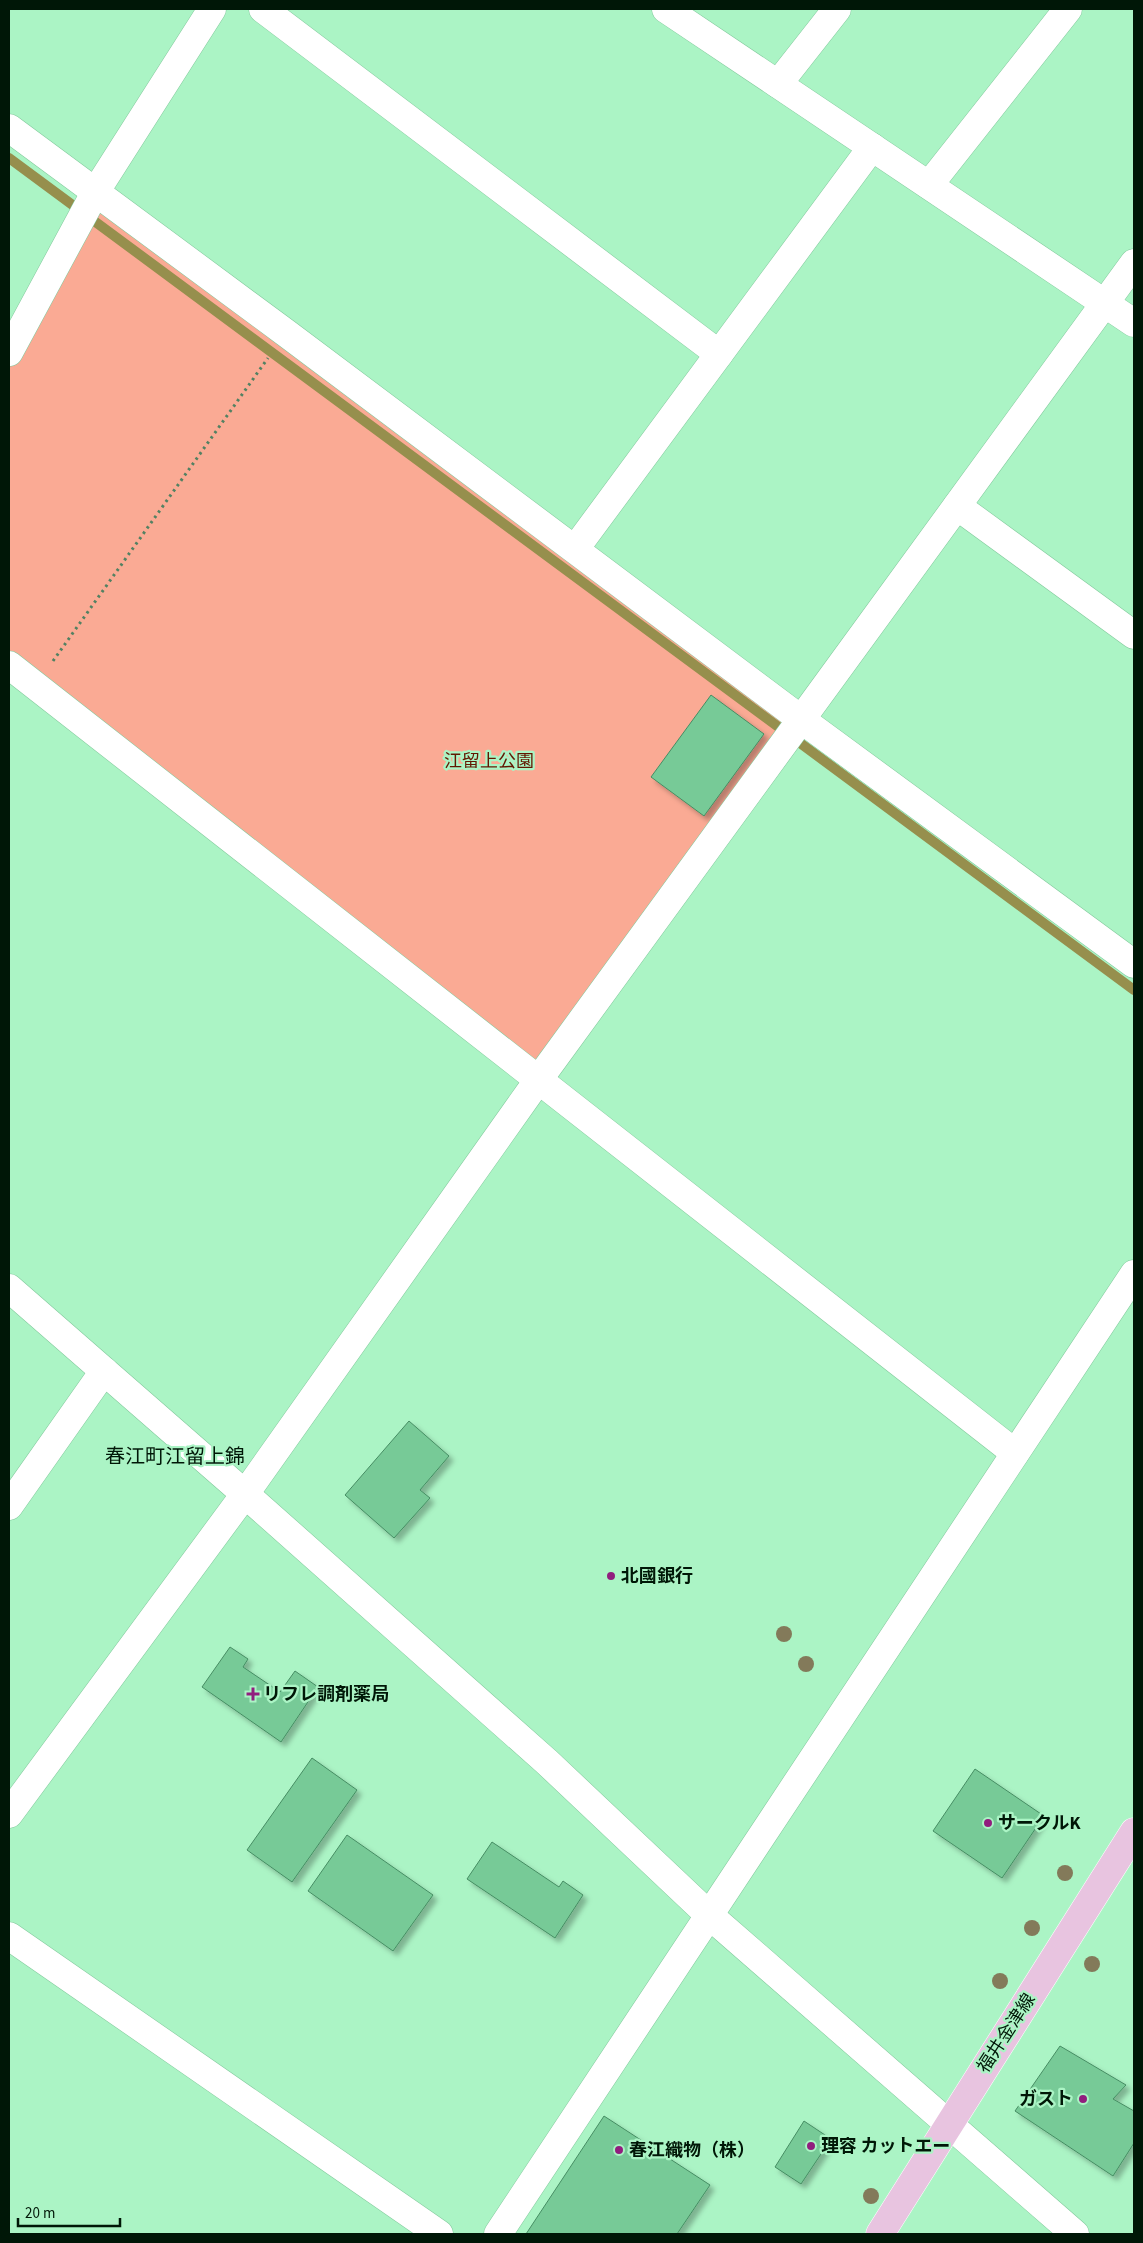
<svg xmlns="http://www.w3.org/2000/svg" width="1143" height="2243" font-family="'Source Sans 3','Noto Sans JP',sans-serif">
  <defs>
    <filter id="shadow"><feDropShadow dx="4.5" dy="4.5" stdDeviation="2.5" flood-color="#0004"/></filter>
  </defs>
  <rect width="100%" height="100%" fill="#abf4c5"/>
  <polygon fill="#faaa94" points="96,191 802,720 539,1079 9,665 9,352"/>
  <g fill="none" stroke-linecap="round" stroke-linejoin="round">
    <polyline stroke="#968f4d" stroke-width="10" points="9,158 1134,990"/>
  </g>
  <g fill="#77ca97" stroke="#468d63" filter="url(#shadow)">
    <polygon points="711,695 764,734 704,816 651,777"/>
    <polygon points="409,1421 449,1456 420,1490 430,1498 394,1538 345,1495"/>
    <polygon points="230,1647 248,1659 243,1667 280,1692 295,1671 318,1687 281,1742 202,1687"/>
    <polygon points="312,1758 357,1790 292,1882 247,1850"/>
    <polygon points="975,1769 1044,1816 1002,1878 933,1831"/>
    <polygon points="347,1835 433,1895 393,1951 308,1891"/>
    <polygon points="492,1842 559,1887 563,1881 583,1895 555,1938 467,1879"/>
    <polygon points="1060,2046 1126,2085 1113,2099 1134,2111 1134,2143 1113,2176 1015,2111"/>
    <polygon points="604,2116 710,2185 677,2234 526,2234"/>
    <polygon points="804,2121 831,2139 801,2184 775,2167"/>
  </g>
  <g fill="none" stroke-linecap="round" stroke-linejoin="round">
    <g stroke="#82c99c" stroke-width="29">
      <g id="minor">
        <polyline points="263,9 719,354"/>
        <polyline points="666,9 1134,323"/>
        <polyline points="778,84 837,9"/>
        <polyline points="9,128 286,333 802,720 1134,964"/>
        <polyline points="929,185 1068,9"/>
        <polyline points="9,352 96,191 212,9"/>
        <polyline points="957,506 1134,635"/>
        <polyline points="575,549 872,147"/>
        <polyline points="9,665 1015,1453"/>
        <polyline points="9,1288 245,1494 547,1762 709,1915 1075,2234"/>
        <polyline points="9,1506 104,1371"/>
        <polyline points="9,1814 245,1494 539,1079 1134,263"/>
        <polyline points="9,1936 439,2234"/>
        <polyline points="498,2234 1134,1274"/>
      </g>
    </g>
    <g stroke="#fff" stroke-width="29">
      <polyline id="major" points="880,2234 1134,1832"/>
    </g>
    <polyline stroke="#528162" stroke-width="3" stroke-dasharray="2.5 4" stroke-linecap="butt" points="53,661 268,358"/>
    <use href="#minor" stroke="#fff" stroke-width="28"/>
    <use href="#major" stroke="#e8c4e0" stroke-width="28"/>
  </g>
  <g fill="#837a5a">
    <circle cx="784" cy="1634" r="8"/>
    <circle cx="806" cy="1664" r="8"/>
    <circle cx="1065" cy="1873" r="8"/>
    <circle cx="1032" cy="1928" r="8"/>
    <circle cx="1092" cy="1964" r="8"/>
    <circle cx="1000" cy="1981" r="8"/>
    <circle cx="871" cy="2196" r="8"/>
  </g>
  <g fill="#911e7e" stroke="#abf4c5" stroke-width="2">
    <circle cx="611" cy="1576" r="5"/>
    <path d="M250.5 1686.5h5v5h5v5h-5v5h-5v-5h-5v-5h5z"/>
    <circle cx="988" cy="1823" r="5"/>
    <circle cx="1083" cy="2099" r="5"/>
    <circle cx="811" cy="2146" r="5"/>
    <circle cx="619" cy="2150" r="5"/>
  </g>
  <g text-anchor="middle" stroke-width="4.5" stroke-linejoin="round" paint-order="stroke">
    <g font-size="18" fill="#631702" stroke="#abf4c5">
      <text x="489" y="767">江留上公園</text>
    </g>
    <g font-size="18" font-weight="bold" fill="#001707" stroke="#abf4c5" text-anchor="start">
      <text x="621" y="1582">北國銀行</text>
      <text x="263" y="1700">リフレ調剤薬局</text>
      <text x="998" y="1829">サークルK</text>
      <text x="1073" y="2105" text-anchor="end">ガスト</text>
      <text x="821" y="2152">理容 カットエー</text>
      <text x="629" y="2156">春江織物（株）</text>
    </g>
    <g font-size="18" fill="#001707" stroke="#abf4c5">
      <text transform="translate(1006 2033) rotate(-57)" y="6">福井金津線</text>
    </g>
    <g font-size="20" fill="#001707" stroke="#abf4c5">
      <text x="175" y="1463">春江町江留上錦</text>
    </g>
  </g>
  <rect width="1143" height="2243" fill="none" stroke="#001707" stroke-width="20"/>
  <path d="M18 2218v8h102v-8" fill="none" stroke="#001707" stroke-width="2.5"/>
  <text x="25" y="2218" font-size="15" fill="#001707" stroke="#abf4c5" stroke-width="4" paint-order="stroke">20 m</text>
</svg>
